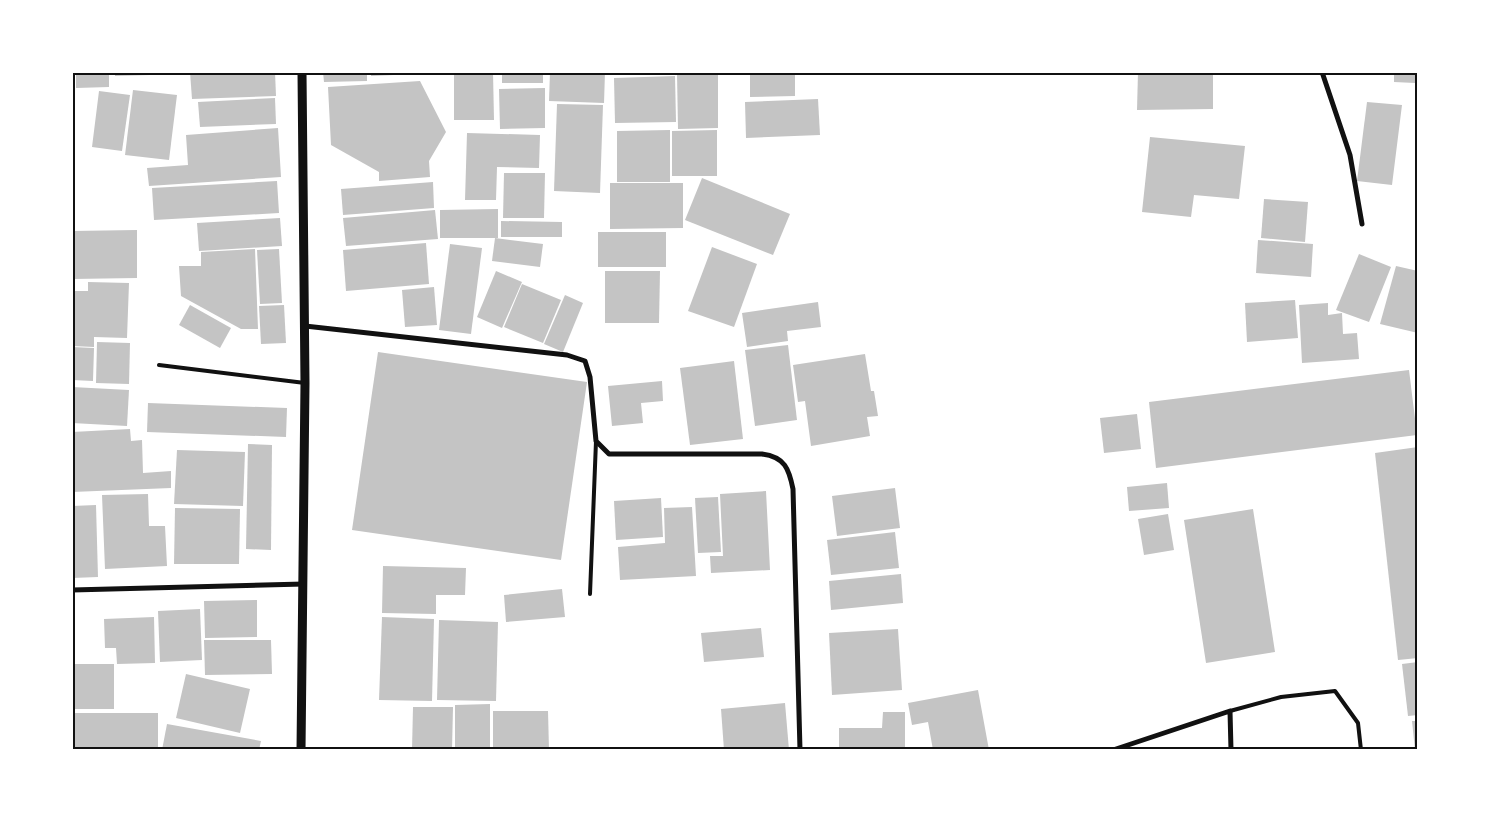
<svg xmlns="http://www.w3.org/2000/svg" width="1490" height="822" font-family="Raleway,sans-serif">
  <rect width="100%" height="100%" fill="#fff"/>
  <g fill="#c4c4c4">
    <polygon points="76,72 109,72 109,87 76,88"/>
    <polygon points="115,72 150,72 150,75 115,76"/>
    <polygon points="190,72 275,72 276,96 192,99"/>
    <polygon points="323,72 367,72 367,81 324,82"/>
    <polygon points="371,72 417,72 417,74 371,76"/>
    <polygon points="454,72 493,72 494,120 454,120"/>
    <rect x="502" y="72" width="41" height="11"/>
    <polygon points="550,72 605,72 604,103 549,101"/>
    <polygon points="718,72 718,128 678,129 677,73"/>
    <polygon points="750,72 795,72 795,96 750,97"/>
    <polygon points="1138,72 1213,72 1213,109 1137,110"/>
    <polygon points="1394,72 1415,72 1415,83 1394,82"/>
    <polygon points="675,76 676,122 615,123 614,78"/>
    <polygon points="420,81 446,132 429,161 430,177 379,181 379,172 331,145 328,87"/>
    <polygon points="545,88 545,128 500,129 499,89"/>
    <polygon points="133,90 177,95 169,160 125,155"/>
    <polygon points="99,91 130,95 122,151 92,147"/>
    <polygon points="275,98 276,124 200,127 198,102"/>
    <polygon points="818,99 820,135 746,138 745,102"/>
    <polygon points="1367,102 1402,105 1392,185 1357,181"/>
    <polygon points="557,104 603,105 600,193 554,191"/>
    <polygon points="278,128 281,177 149,186 147,168 188,165 186,135"/>
    <polygon points="670,130 670,182 617,182 617,131"/>
    <polygon points="717,130 717,176 672,176 672,131"/>
    <polygon points="467,133 540,135 539,168 497,167 496,200 465,200"/>
    <polygon points="1150,137 1245,146 1239,199 1194,195 1191,217 1142,212"/>
    <polygon points="504,173 545,173 544,218 503,218"/>
    <polygon points="702,178 790,214 773,255 685,220"/>
    <polygon points="277,181 279,213 154,220 152,188"/>
    <polygon points="433,182 434,208 343,215 341,189"/>
    <polygon points="610,183 683,183 683,228 610,229"/>
    <polygon points="1264,199 1308,202 1305,242 1261,238"/>
    <polygon points="498,209 498,238 440,238 440,210"/>
    <polygon points="435,210 438,239 346,246 343,218"/>
    <polygon points="280,218 282,246 199,251 197,223"/>
    <polygon points="501,221 562,222 562,237 501,237"/>
    <polygon points="137,230 137,278 72,279 72,231"/>
    <rect x="598" y="232" width="68" height="35"/>
    <polygon points="495,238 543,244 540,267 492,261"/>
    <polygon points="1258,240 1313,244 1311,277 1256,273"/>
    <polygon points="426,243 429,284 346,291 343,250"/>
    <polygon points="450,244 482,248 471,334 439,330"/>
    <polygon points="712,247 757,264 734,327 688,311"/>
    <polygon points="255,249 258,329 241,329 181,296 179,266 201,266 201,252"/>
    <polygon points="279,249 282,303 260,304 257,250"/>
    <polygon points="1359,254 1391,267 1369,322 1336,310"/>
    <polygon points="1396,266 1418,271 1418,333 1380,324"/>
    <polygon points="496,271 522,282 502,328 477,317"/>
    <polygon points="605,271 660,271 659,323 605,323"/>
    <polygon points="88,282 129,283 127,338 94,337 94,347 72,346 72,291 88,291"/>
    <polygon points="522,284 561,300 543,343 504,327"/>
    <polygon points="434,287 437,325 405,327 402,290"/>
    <polygon points="565,295 583,303 563,352 544,344"/>
    <polygon points="1295,300 1298,338 1247,342 1245,303"/>
    <polygon points="818,302 821,327 787,331 788,341 747,347 742,313"/>
    <polygon points="1328,303 1328,315 1342,313 1343,334 1357,333 1359,359 1302,363 1299,305"/>
    <polygon points="190,305 231,328 220,348 179,325"/>
    <polygon points="284,305 286,343 261,344 259,306"/>
    <polygon points="97,342 130,343 129,384 96,383"/>
    <polygon points="788,345 797,420 755,426 745,350"/>
    <polygon points="72,347 94,348 93,381 72,380"/>
    <polygon points="378,352 587,382 561,560 352,530"/>
    <polygon points="865,354 871,391 874,391 878,416 867,417 870,436 811,446 805,401 798,402 793,365"/>
    <polygon points="734,361 743,439 690,445 680,368"/>
    <polygon points="1409,370 1417,435 1156,468 1149,402"/>
    <polygon points="662,381 663,401 641,403 643,423 612,426 608,386"/>
    <polygon points="72,387 129,390 127,426 72,423"/>
    <polygon points="148,403 287,408 286,437 147,432"/>
    <polygon points="1137,414 1141,449 1104,453 1100,418"/>
    <polygon points="130,429 131,441 142,440 143,473 171,471 171,488 72,492 72,432"/>
    <polygon points="248,444 272,445 271,550 246,549"/>
    <polygon points="1418,447 1418,658 1398,660 1375,453"/>
    <polygon points="177,450 245,452 243,506 174,504"/>
    <polygon points="1167,483 1169,508 1129,511 1127,487"/>
    <polygon points="895,488 900,528 837,536 832,496"/>
    <polygon points="766,491 770,570 711,573 710,556 723,556 720,494"/>
    <polygon points="148,494 149,526 165,526 167,566 105,569 102,495"/>
    <polygon points="718,497 721,552 698,553 695,498"/>
    <polygon points="661,498 663,537 616,540 614,501"/>
    <polygon points="96,505 98,577 72,578 72,506"/>
    <polygon points="692,507 696,576 620,580 618,547 665,543 664,508"/>
    <polygon points="175,508 240,509 239,564 174,564"/>
    <polygon points="1253,509 1275,652 1206,663 1184,520"/>
    <polygon points="1168,514 1174,550 1144,555 1138,519"/>
    <polygon points="895,532 899,568 831,575 827,540"/>
    <polygon points="383,566 466,568 465,595 436,595 436,614 382,613"/>
    <polygon points="901,574 903,603 831,610 829,581"/>
    <polygon points="562,589 565,617 506,622 504,595"/>
    <polygon points="257,600 257,637 205,638 204,601"/>
    <polygon points="200,609 202,660 160,662 158,611"/>
    <polygon points="154,617 155,663 117,664 116,648 105,648 104,619"/>
    <polygon points="382,617 434,619 432,701 379,700"/>
    <polygon points="439,620 498,622 496,701 437,700"/>
    <polygon points="761,628 764,657 704,662 701,633"/>
    <polygon points="898,629 902,690 832,695 829,633"/>
    <polygon points="204,640 271,640 272,674 205,675"/>
    <polygon points="1418,662 1418,715 1408,716 1402,664"/>
    <rect x="72" y="664" width="42" height="45"/>
    <polygon points="186,674 250,689 240,733 176,718"/>
    <polygon points="978,690 989,750 933,750 928,722 912,725 908,703"/>
    <polygon points="785,703 789,750 724,750 721,709"/>
    <polygon points="490,704 490,750 455,750 455,705"/>
    <polygon points="413,707 453,707 452,750 412,750"/>
    <polygon points="493,711 548,711 549,750 493,750"/>
    <polygon points="883,712 905,712 905,750 839,750 839,728 882,728"/>
    <rect x="72" y="713" width="86" height="37"/>
    <polygon points="1412,721 1418,721 1418,750 1415,750"/>
    <polygon points="167,724 261,741 259,750 162,750"/>
  </g>
  <g fill="none" stroke-linecap="round" stroke-linejoin="round">
    <g stroke="#111" stroke-width="4">
      <polyline points="159,365 305,383"/>
      <polyline points="590,594 596,441"/>
      <polyline points="1230,711 1281,697 1335,691 1358,723 1361,750"/>
    </g>
    <g stroke="#111" stroke-width="5">
      <polyline points="1322,72 1350,155 1362,224"/>
      <path d="M305,326L567,355L585,361L590,377L596,441L609,454H762C785,457 789,469 793,489L800,750"/>
      <polyline points="72,590 304,584"/>
      <polyline points="1113,750 1230,711 1231,750"/>
    </g>
    <polyline stroke="#111" stroke-width="9" points="301,750 305,383 302,72"/>
  </g>
  <rect width="1490" height="822" fill="none" stroke="#ffffff" stroke-width="148"/>
  <rect x="74" y="74" width="1342" height="674" fill="none" stroke="#111" stroke-width="2"/>
</svg>
